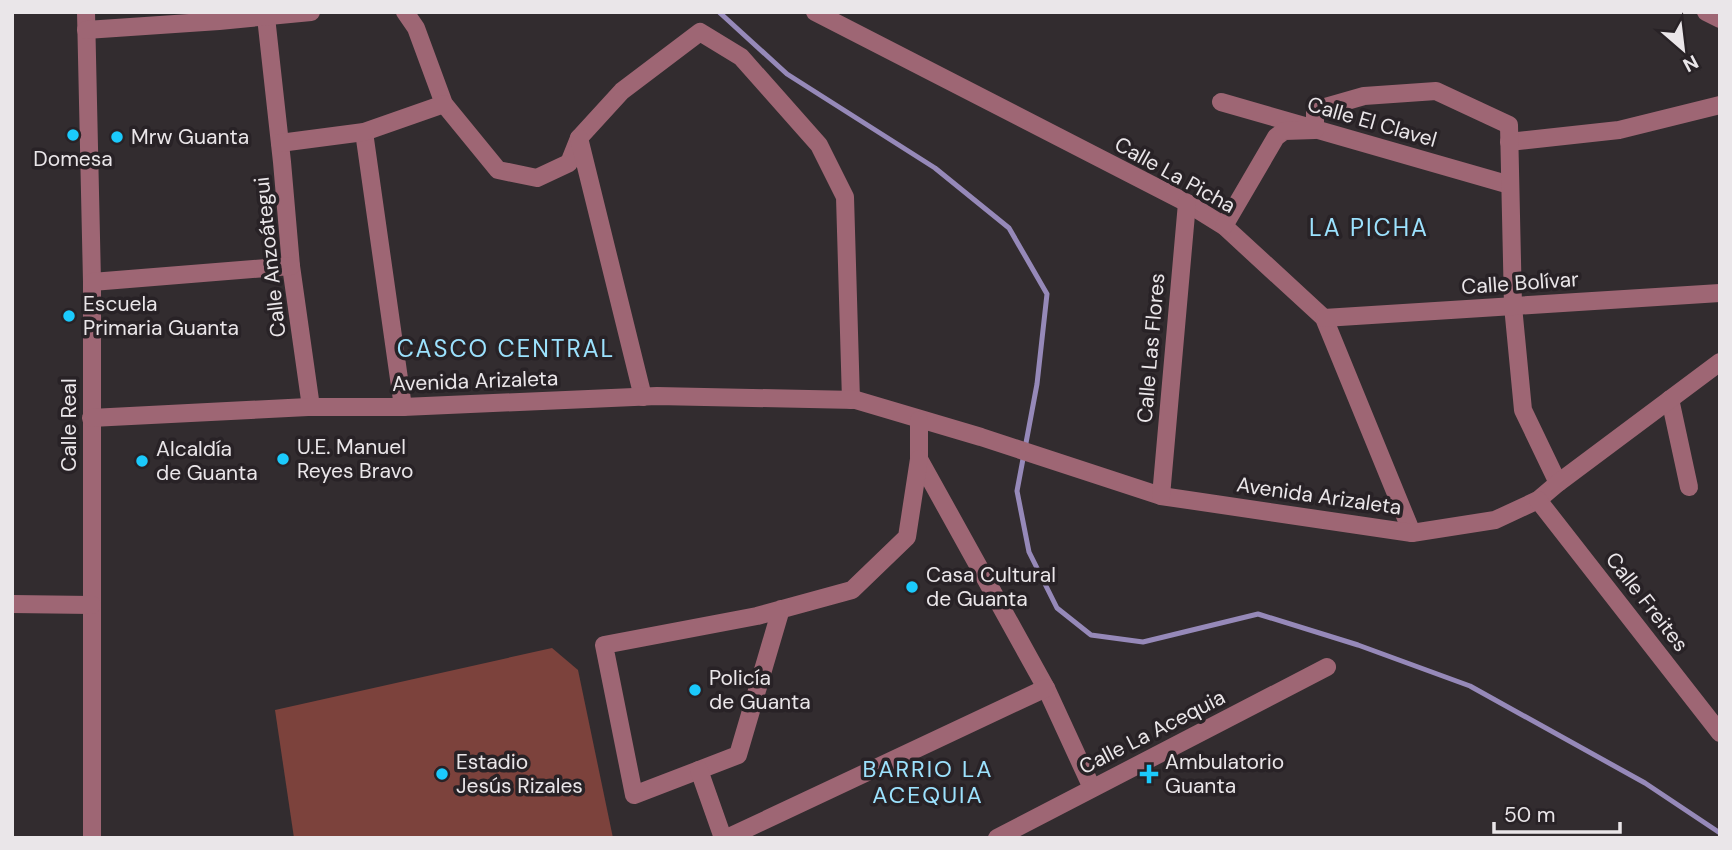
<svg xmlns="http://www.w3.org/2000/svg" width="1732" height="850" font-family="'DM Sans',sans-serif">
  <rect width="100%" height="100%" fill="#322c2f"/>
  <polygon fill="#7c423c" points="552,648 578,670 613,838 294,838 275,710"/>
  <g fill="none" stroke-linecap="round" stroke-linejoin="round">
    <polyline stroke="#9689b9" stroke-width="5" points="719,12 787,74 935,168 1009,228 1047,294 1037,384 1017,491 1029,552 1057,608 1091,635 1143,642 1258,614 1358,645 1470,686 1645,783 1720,833"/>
    <g stroke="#9e6674" stroke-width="18">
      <polyline points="86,12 92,282 92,838"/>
      <polyline points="405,12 416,28 444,104 498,170 537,178 569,163 579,138 622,91 700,32 741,57 819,145 845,197 851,400"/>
      <polyline points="815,12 1187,203 1224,226 1324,318 1412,533"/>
      <polyline points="1706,12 1720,19"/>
      <polyline points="266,17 282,162 291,266 311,407"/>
      <polyline points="86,30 219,21 311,12"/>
      <polyline points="1221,102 1510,185"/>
      <polyline points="364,132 403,407"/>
      <polyline points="579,138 643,397"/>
      <polyline points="1509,142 1619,130 1720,105"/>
      <polyline points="280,143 364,132 444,104"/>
      <polyline points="1224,226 1276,137 1284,131 1315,130 1315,110 1364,96 1436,91 1509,125 1513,306 1523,410 1558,483"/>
      <polyline points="92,282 291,266"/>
      <polyline points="1324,318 1720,293"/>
      <polyline points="1670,399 1689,487"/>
      <polyline points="91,418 308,407 403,407 657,396 856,400 981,437 1161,496 1412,533 1495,520 1538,500 1558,483 1720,362"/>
      <polyline points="919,420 919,459 1046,688 1092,788"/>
      <polyline points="1161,496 1187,203"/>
      <polyline points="1538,500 1720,733"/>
      <polyline points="12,604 92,605"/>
      <polyline points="781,609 738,755 634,795 604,645 757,616 852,590 907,537 919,459"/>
      <polyline points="699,770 723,838"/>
      <polyline points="727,838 1046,688"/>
      <polyline points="997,838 1327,667"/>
    </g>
  </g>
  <g fill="#1bcafc" stroke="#282226" stroke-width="2.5">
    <circle cx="73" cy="135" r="7"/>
    <circle cx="117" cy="137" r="7"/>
    <circle cx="69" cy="316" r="7"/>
    <circle cx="283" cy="459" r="7"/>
    <circle cx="142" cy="461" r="7"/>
    <circle cx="912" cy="587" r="7"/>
    <circle cx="695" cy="690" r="7"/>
    <circle cx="442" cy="774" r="7"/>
    <path d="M1145.5 763.5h7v7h7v7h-7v7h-7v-7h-7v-7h7z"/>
  </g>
  <g text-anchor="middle" stroke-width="7" stroke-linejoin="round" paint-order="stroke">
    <g font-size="21" fill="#eae6e9" stroke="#282226">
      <text transform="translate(1372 122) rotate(16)" y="7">Calle El Clavel</text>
      <text transform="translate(1175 175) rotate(29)" y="7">Calle La Picha</text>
      <text transform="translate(270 257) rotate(-96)" y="7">Calle Anzoátegui</text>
      <text transform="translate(1520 283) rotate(-4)" y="7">Calle Bolívar</text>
      <text transform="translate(1151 348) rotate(-85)" y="7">Calle Las Flores</text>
      <text transform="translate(475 381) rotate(-2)" y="7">Avenida Arizaleta</text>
      <text transform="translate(69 425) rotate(-90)" y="7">Calle Real</text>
      <text transform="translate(1319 496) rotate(8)" y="7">Avenida Arizaleta</text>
      <text transform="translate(1647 602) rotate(52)" y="7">Calle Freites</text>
      <text transform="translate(1152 732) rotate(-27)" y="7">Calle La Acequia</text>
    </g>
    <g font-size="21" fill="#eae6e9" stroke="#282226" text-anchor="start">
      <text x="131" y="144">Mrw Guanta</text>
      <text x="73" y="166" text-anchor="middle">Domesa</text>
      <text x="83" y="311">Escuela<tspan x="83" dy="24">Primaria Guanta</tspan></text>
      <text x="297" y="454">U.E. Manuel<tspan x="297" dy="24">Reyes Bravo</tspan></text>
      <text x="156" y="456">Alcaldía<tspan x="156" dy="24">de Guanta</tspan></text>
      <text x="926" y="582">Casa Cultural<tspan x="926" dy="24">de Guanta</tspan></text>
      <text x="709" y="685">Policía<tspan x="709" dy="24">de Guanta</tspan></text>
      <text x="456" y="769">Estadio<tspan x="456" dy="24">Jesús Rizales</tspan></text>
      <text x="1165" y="769">Ambulatorio<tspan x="1165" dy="24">Guanta</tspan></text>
    </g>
    <g font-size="23" letter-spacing="2" fill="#9ce2fe" stroke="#282226">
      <text x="928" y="777">BARRIO LA<tspan x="928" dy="26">ACEQUIA</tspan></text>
    </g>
    <g font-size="24" letter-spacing="2" fill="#9ce2fe" stroke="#282226">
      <text x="1369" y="236">LA PICHA</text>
      <text x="506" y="357">CASCO CENTRAL</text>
    </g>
  </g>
  <rect width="1732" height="850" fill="none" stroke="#eae6e9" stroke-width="28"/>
  <g transform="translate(1683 49) rotate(152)" stroke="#282226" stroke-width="5" paint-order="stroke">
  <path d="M0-5L12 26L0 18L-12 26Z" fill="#eae6e9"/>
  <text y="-10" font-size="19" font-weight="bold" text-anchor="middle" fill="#eae6e9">N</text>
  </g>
  <path d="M1494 822v10h126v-10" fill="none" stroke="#eae6e9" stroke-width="3.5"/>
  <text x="1504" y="822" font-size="21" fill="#eae6e9" stroke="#282226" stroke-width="5" paint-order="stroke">50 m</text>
</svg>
